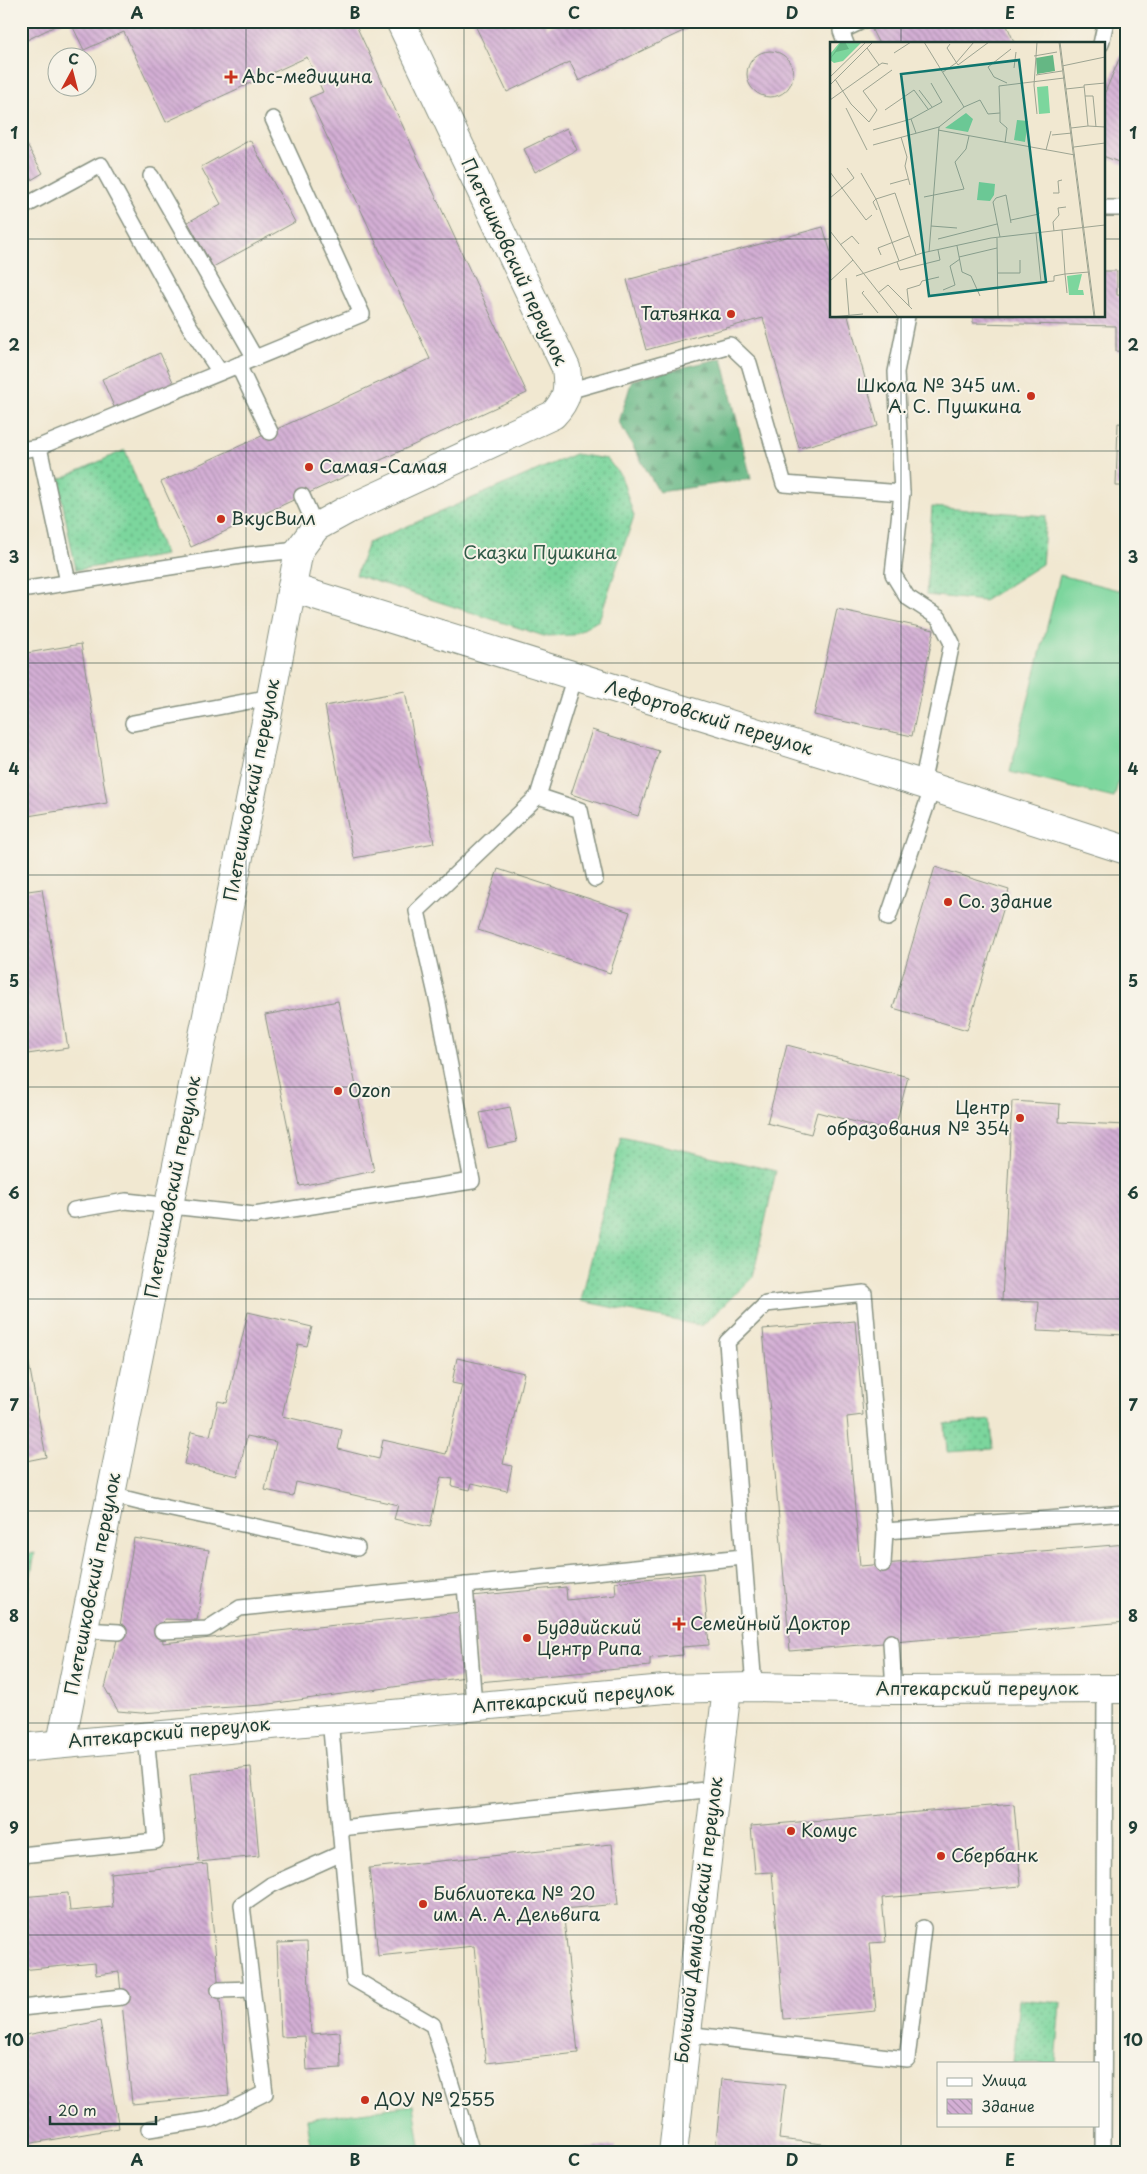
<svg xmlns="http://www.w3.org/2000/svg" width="1147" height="2174" font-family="'Playpen Sans',sans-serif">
  <defs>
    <pattern id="grass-dots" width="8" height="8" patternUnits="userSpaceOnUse" patternTransform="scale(1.25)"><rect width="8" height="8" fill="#7cd69d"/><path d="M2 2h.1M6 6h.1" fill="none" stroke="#65af81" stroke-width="1.8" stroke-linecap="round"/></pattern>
    <pattern id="forest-firs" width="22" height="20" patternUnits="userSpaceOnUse" patternTransform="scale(1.25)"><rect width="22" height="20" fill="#65b784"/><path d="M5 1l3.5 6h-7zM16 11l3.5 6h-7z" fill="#53966d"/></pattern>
    <pattern id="building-back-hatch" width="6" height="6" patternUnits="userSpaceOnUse" patternTransform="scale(1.25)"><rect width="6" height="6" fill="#d4afd5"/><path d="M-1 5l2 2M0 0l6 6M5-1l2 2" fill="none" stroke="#ab90ae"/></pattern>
  </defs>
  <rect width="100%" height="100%" fill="#f7f3e8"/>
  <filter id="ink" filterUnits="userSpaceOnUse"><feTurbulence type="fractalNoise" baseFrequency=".02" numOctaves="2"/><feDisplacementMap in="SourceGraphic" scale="10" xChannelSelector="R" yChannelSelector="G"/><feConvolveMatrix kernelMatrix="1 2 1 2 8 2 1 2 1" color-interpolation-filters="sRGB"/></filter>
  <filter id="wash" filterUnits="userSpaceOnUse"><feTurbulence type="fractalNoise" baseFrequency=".0096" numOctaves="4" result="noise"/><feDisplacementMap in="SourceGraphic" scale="20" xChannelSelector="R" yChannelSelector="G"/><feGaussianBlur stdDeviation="1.12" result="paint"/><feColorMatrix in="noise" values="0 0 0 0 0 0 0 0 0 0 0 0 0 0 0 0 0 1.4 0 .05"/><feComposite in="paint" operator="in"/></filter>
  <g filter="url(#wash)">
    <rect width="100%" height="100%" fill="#f1e8d1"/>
    <g fill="url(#grass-dots)" stroke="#4e8a68">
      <polygon points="125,450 165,555 76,570 58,480"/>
      <polygon points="575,454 607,459 621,476 634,516 599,620 573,635 544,636 356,575 368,543"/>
      <polygon points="932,507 1046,516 1042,564 984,601 926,595"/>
      <polygon points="621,1136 776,1171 753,1277 702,1326 581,1301"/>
      <polygon points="991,1420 993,1449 947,1452 945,1424"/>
      <polygon points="35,1553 21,1627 21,1556"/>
      <polygon points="1019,1999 1061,2003 1056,2063 1013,2063"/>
    </g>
    <polygon fill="url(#forest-firs)" stroke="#427a5c" points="722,358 751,479 659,492 619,422 632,380"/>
    <g fill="#7cd69d" stroke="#4e8a68">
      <polygon points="1060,575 1126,592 1126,753 1114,798 1010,772"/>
      <polygon points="414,2105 421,2153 312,2153 307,2119"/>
    </g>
    <g id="blocks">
      <g fill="url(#building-back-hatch)">
        <polygon points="21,21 65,21 21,43"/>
        <polygon points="70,21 135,21 137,25 146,21 354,21 527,393 191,547 161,482 430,359 309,98 323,92 307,57 166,122 124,32 84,50"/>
        <polygon points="473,21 544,21 547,28 561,21 704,21 579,81 570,62 507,92"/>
        <polygon points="890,21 1005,21 1015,44 879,44 872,30"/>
        <polygon points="1126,43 1126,165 1103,156 1103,97"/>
        <circle cx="770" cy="74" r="23"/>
        <polygon points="567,128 577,150 535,172 524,149"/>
        <polygon points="21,135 43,173 21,186"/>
        <polygon points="250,140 295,222 213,267 188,222 221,204 201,167"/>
        <polygon points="823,227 831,253 831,316 848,316 878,426 799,448 763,318 646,350 627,280"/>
        <polygon points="1103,271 1117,271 1117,295 1126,296 1126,352 1116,351 1116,326 973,323 973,316 1103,316"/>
        <polygon points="160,353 174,384 115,409 102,379"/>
        <polygon points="1118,423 1126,424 1126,486 1116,486"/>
        <polygon points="837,609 934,630 912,736 814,715"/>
        <polygon points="81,644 107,803 22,817 21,654"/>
        <polygon points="405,691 434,843 354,858 325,706"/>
        <polygon points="592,730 659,751 638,816 571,794"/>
        <polygon points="935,867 1009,890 967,1030 893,1008"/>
        <polygon points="498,869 630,912 610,973 478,930"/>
        <polygon points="42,889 68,1048 21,1055 21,892"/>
        <polygon points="338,1001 374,1171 300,1186 265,1015"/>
        <polygon points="787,1045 908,1077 894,1132 817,1112 811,1134 767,1123"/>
        <polygon points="1012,1101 1060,1104 1059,1122 1126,1125 1126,1335 1037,1331 1039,1302 1002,1301"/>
        <polygon points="510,1107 517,1142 488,1148 480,1113"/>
        <polygon points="248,1312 312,1327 307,1346 298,1344 282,1416 342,1430 338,1449 379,1459 383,1440 446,1454 462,1385 452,1383 457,1358 524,1373 503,1464 512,1466 507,1491 472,1483 470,1490 452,1486 453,1479 441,1477 430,1527 394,1519 398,1505 296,1482 293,1496 265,1490 276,1442 247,1436 238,1476 184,1464 191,1432 210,1436 218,1401 227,1403"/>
        <polygon points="855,1321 863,1415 847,1417 860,1566 1126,1544 1126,1622 790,1651 763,1329"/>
        <polygon points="22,1326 46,1457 21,1462 21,1327"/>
        <polygon points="134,1538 209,1550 197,1620 164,1619 162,1631 163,1643 461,1612 466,1677 262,1705 141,1713 118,1711 105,1688 119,1632"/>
        <polygon points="703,1573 709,1645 682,1647 683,1655 650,1658 650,1666 479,1682 471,1596 566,1587 567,1600 616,1595 615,1582"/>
        <polygon points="251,1767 259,1856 199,1862 190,1774"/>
        <polygon points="1014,1804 1021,1886 882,1898 886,1942 870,1943 876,2011 784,2019 772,1872 755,1873 751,1826"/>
        <polygon points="612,1844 618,1904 563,1909 578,2053 486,2063 474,1946 378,1956 369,1868"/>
        <polygon points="207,1864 229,2095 132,2104 119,1972 96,1975 95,1963 21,1970 21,1897 68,1893 70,1911 113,1907 110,1873"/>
        <polygon points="307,1942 311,2034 340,2032 341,2068 307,2070 305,2036 281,2037 277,1943"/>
        <polygon points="100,2021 119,2128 21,2145 21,2036"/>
        <polygon points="722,2079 785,2085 779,2139 902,2153 715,2153"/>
        <polygon points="615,2146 615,2153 554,2153 554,2151"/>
      </g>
    </g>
  </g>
  <g filter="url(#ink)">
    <use href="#blocks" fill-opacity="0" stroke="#889282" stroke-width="1"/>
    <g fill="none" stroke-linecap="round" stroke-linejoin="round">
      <g stroke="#889282" stroke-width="18">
        <g id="lane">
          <polyline points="846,44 841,31 862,21"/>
          <polyline points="1101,44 1106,21"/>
          <polyline points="151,176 255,358"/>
          <polyline points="21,208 101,165 190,327 220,372"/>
          <polyline points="1103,208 1126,208"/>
          <polyline points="238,365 270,432"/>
          <polyline points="568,391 730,345 749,363 784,484 902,493 893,574 907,597 939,618 952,643 922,784"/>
          <polyline points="39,447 362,314 273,119"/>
          <polyline points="21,450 39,447 68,582"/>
          <polyline points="902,493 896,372 907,316"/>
          <polyline points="302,496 316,527"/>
          <polyline points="21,590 247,555 299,550"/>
          <polyline points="133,723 271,697"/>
          <polyline points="538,796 580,810 595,879"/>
          <polyline points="888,918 932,789"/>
          <polyline points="74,1210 126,1201 254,1215 472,1181 438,1003 417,911 538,796 575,676"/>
          <polyline points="111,1495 143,1503 357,1548"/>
          <polyline points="885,1531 1126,1513"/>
          <polyline points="465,1585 474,1706"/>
          <polyline points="83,1630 119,1632"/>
          <polyline points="162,1631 207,1629 240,1608 743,1557"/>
          <polyline points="891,1642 894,1690"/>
          <polyline points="754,1687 727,1342 766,1304 864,1293 885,1531 883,1564"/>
          <polyline points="330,1719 354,1979 433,2025 472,2153"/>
          <polyline points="340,1828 715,1789"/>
          <polyline points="21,1855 156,1841 146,1735"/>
          <polyline points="219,1990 252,1989"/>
          <polyline points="21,2008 122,1997"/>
          <polyline points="685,2034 907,2059 923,1928"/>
          <polyline points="149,2129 212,2119 265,2093 242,1905 271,1885 342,1853"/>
          <polyline points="1103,2153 1105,1689"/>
        </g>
      </g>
      <g stroke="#889282" stroke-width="30">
        <g id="street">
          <polyline points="292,588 922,784 1126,850"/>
          <path d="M61,1743L271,697L299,550L316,527L347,510L553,415C568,399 569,389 566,368L400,21"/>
          <polyline points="21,1748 665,1689 754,1687 894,1690 1126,1689"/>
          <polyline points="673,2153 727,1688"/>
        </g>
      </g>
      <use href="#lane" stroke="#fff" stroke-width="15"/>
      <use href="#street" stroke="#fff" stroke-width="28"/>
    </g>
  </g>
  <path fill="none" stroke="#1f3d34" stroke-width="1" stroke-opacity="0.55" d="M246,21V2153M464,21V2153M683,21V2153M901,21V44M21,239H831M1103,239H1126M901,316V2153M21,451H1126M21,663H1126M21,875H1126M21,1087H1126M21,1299H1126M21,1511H1126M21,1723H1126M21,1935H1126"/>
  <g fill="#c8321e" stroke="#f7f3e8" stroke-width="2">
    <path d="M228.5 69.5h5v5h5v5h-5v5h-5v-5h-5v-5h5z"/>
    <circle cx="731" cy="314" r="5"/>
    <circle cx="1031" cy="396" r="5"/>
    <circle cx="309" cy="467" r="5"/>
    <circle cx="221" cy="519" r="5"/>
    <circle cx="948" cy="902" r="5"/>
    <circle cx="338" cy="1091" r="5"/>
    <circle cx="1020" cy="1118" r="5"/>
    <path d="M676.5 1616.5h5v5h5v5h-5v5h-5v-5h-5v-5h5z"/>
    <circle cx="527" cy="1638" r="5"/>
    <circle cx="791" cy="1831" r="5"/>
    <circle cx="941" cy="1856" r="5"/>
    <circle cx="423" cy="1904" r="5"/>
    <circle cx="365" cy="2100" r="5"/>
  </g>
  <g text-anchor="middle" stroke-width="4" stroke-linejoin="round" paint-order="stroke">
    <g font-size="18" fill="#1f3d34" stroke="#f7f3e8" text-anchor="start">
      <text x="242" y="83">Abc-медицина</text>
      <text x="721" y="320" text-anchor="end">Татьянка</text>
      <text x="1021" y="392" text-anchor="end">Школа № 345 им.<tspan x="1021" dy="21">А. С. Пушкина</tspan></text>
      <text x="319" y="473">Самая-Самая</text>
      <text x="231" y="525">ВкусВилл</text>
      <text x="958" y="908">Со. здание</text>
      <text x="348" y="1097">Ozon</text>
      <text x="1010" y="1114" text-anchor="end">Центр<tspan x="1010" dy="21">образования № 354</tspan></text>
      <text x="690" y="1630">Семейный Доктор</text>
      <text x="537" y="1634">Буддийский<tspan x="537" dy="21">Центр Рипа</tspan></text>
      <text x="801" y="1837">Комус</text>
      <text x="951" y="1862">Сбербанк</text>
      <text x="433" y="1900">Библиотека № 20<tspan x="433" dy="21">им. А. А. Дельвига</tspan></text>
      <text x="375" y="2106">ДОУ № 2555</text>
    </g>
    <g font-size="18" fill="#1f3d34" stroke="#f7f3e8">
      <text transform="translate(514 262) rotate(65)" y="6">Плетешковский переулок</text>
      <text transform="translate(709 718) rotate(17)" y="6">Лефортовский переулок</text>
      <text transform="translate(252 790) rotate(-79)" y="6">Плетешковский переулок</text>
      <text transform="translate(173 1187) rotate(-79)" y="6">Плетешковский переулок</text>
      <text transform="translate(93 1584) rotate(-79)" y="6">Плетешковский переулок</text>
      <text x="977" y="1695">Аптекарский переулок</text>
      <text transform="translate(573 1698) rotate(-5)" y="6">Аптекарский переулок</text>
      <text transform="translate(169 1733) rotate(-5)" y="6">Аптекарский переулок</text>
      <text transform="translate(699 1920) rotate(-83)" y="6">Большой Демидовский переулок</text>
    </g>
    <g font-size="18" fill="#325c49" stroke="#f7f3e8">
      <text x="540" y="559">Сказки Пушкина</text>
    </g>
  </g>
  <g transform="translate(830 42)">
    <rect width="275" height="275" fill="#f1e8d1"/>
    <path d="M10,0H32L13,19L4,21L0,18V12ZM218,44L220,71L209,72L207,45ZM136,71L143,77L138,90L115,86ZM149,140L165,142L164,153L160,159L147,158Z" fill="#7cd69d"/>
    <path d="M11,0H15L19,7L6,10L0,17ZM223,13L225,29L207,32L206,16Z" fill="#65b784"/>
    <path d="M187,78L198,79L195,100L184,98ZM252,232L248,248H253L254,253H239L237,234Z" fill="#7cd69d"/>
    <path fill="none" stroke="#9da492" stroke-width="1" d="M94,0L134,65L109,85L99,210M229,0L264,275M230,0L265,275M120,2L117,6L128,23L159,0M37,6L49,23M64,11L81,0M204,14L227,10M232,24L275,15M184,26L186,10M113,30L126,21L144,0M206,33L232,29M0,35L36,0M5,37L21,62L39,80L47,68L33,49L62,28M177,41L164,35L158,25L181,7M0,43L43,0M236,47L254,45M89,48L102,65M255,54H263L266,85M0,58L52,21L58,22M134,65L150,58L158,72L170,71V80L177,86L175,101M16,66L37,108M55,68L84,48L98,67M170,71L169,44L234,36M207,72L204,43L207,0M81,77L112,60L101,41M258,84L275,85M241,86L258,84L254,43L275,41M43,88L81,77L86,91M108,88L245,113M222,93L242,91M71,95L77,115L75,124L80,143M43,103L109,85M244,105L275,101M216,108L221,89M0,130L36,178L42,173M31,131L46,157L43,160L47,168M60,142L78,137M223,151H229L228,139L232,138M94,155L134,147L125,120L136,107L139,94M0,156L24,136L17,126M181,178L209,172L207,159M101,184L127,186M232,188L235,232L259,230M0,189L68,275M224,189L223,180L229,173L228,166L236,165M206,191L211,240L224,239V234L235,232L237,251M170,195L163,160L166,156L176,153L181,181M167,196L168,275M108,197L167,182M10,203L22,194L29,202M127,204L132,230L141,234L150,254M51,213L48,206L79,194M129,215L167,206M69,219L46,157L65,151L86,213M67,220L70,228L110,218L108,208M167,231H190V218M26,234L92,211L161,196L275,183M16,236L19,273M0,239L23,218M113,248L125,243L120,224L130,217M34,249L32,251L48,271M48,251L58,243L82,267M79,264L77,247L90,243L92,239L109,235M1,275L33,272"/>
    <path fill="#0f766e" fill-opacity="0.15" stroke="#0f766e" stroke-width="2.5" d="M189,18L216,240L99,254L71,32Z"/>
    <rect width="275" height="275" fill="none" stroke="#1f3d34" stroke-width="2.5"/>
  </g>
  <rect width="1147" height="2174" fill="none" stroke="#f7f3e8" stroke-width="55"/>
  <rect x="937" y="2062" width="162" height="65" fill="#f7f3e8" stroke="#a1aaa0"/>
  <rect x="947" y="2078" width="25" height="8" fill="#ffffff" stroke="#a1aaa0"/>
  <text x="982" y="2086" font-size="15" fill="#1f3d34">Улица</text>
  <rect x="947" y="2099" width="25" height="15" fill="url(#building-back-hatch)" stroke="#a1aaa0"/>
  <text x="982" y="2112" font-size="15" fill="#1f3d34">Здание</text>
  <g transform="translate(72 72) rotate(7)"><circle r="24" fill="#f7f3e8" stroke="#a1aaa0"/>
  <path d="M0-4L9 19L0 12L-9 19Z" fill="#c8321e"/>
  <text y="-8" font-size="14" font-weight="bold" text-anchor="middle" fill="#1f3d34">С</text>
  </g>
  <path d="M50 2116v8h106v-8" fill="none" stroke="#1f3d34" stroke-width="2.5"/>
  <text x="58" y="2116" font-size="15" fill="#1f3d34" stroke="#f7f3e8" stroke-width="4" paint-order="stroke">20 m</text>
  <rect x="28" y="28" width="1092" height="2118" fill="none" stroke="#1f3d34" stroke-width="2"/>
  <g font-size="16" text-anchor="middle" font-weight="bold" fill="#1f3d34">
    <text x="137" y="19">A</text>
    <text x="355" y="19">B</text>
    <text x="574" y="19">C</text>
    <text x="792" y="19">D</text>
    <text x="1010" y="19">E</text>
    <text x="14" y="139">1</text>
    <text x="1133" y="139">1</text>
    <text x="14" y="351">2</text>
    <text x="1133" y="351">2</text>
    <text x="14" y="563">3</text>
    <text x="1133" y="563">3</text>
    <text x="14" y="775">4</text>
    <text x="1133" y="775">4</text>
    <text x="14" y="987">5</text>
    <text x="1133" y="987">5</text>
    <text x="14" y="1199">6</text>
    <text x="1133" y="1199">6</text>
    <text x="14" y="1411">7</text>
    <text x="1133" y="1411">7</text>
    <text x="14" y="1622">8</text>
    <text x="1133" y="1622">8</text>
    <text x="14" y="1834">9</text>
    <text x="1133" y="1834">9</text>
    <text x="14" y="2046">10</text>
    <text x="1133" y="2046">10</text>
    <text x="137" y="2166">A</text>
    <text x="355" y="2166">B</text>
    <text x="574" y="2166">C</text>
    <text x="792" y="2166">D</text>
    <text x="1010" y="2166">E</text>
  </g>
</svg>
